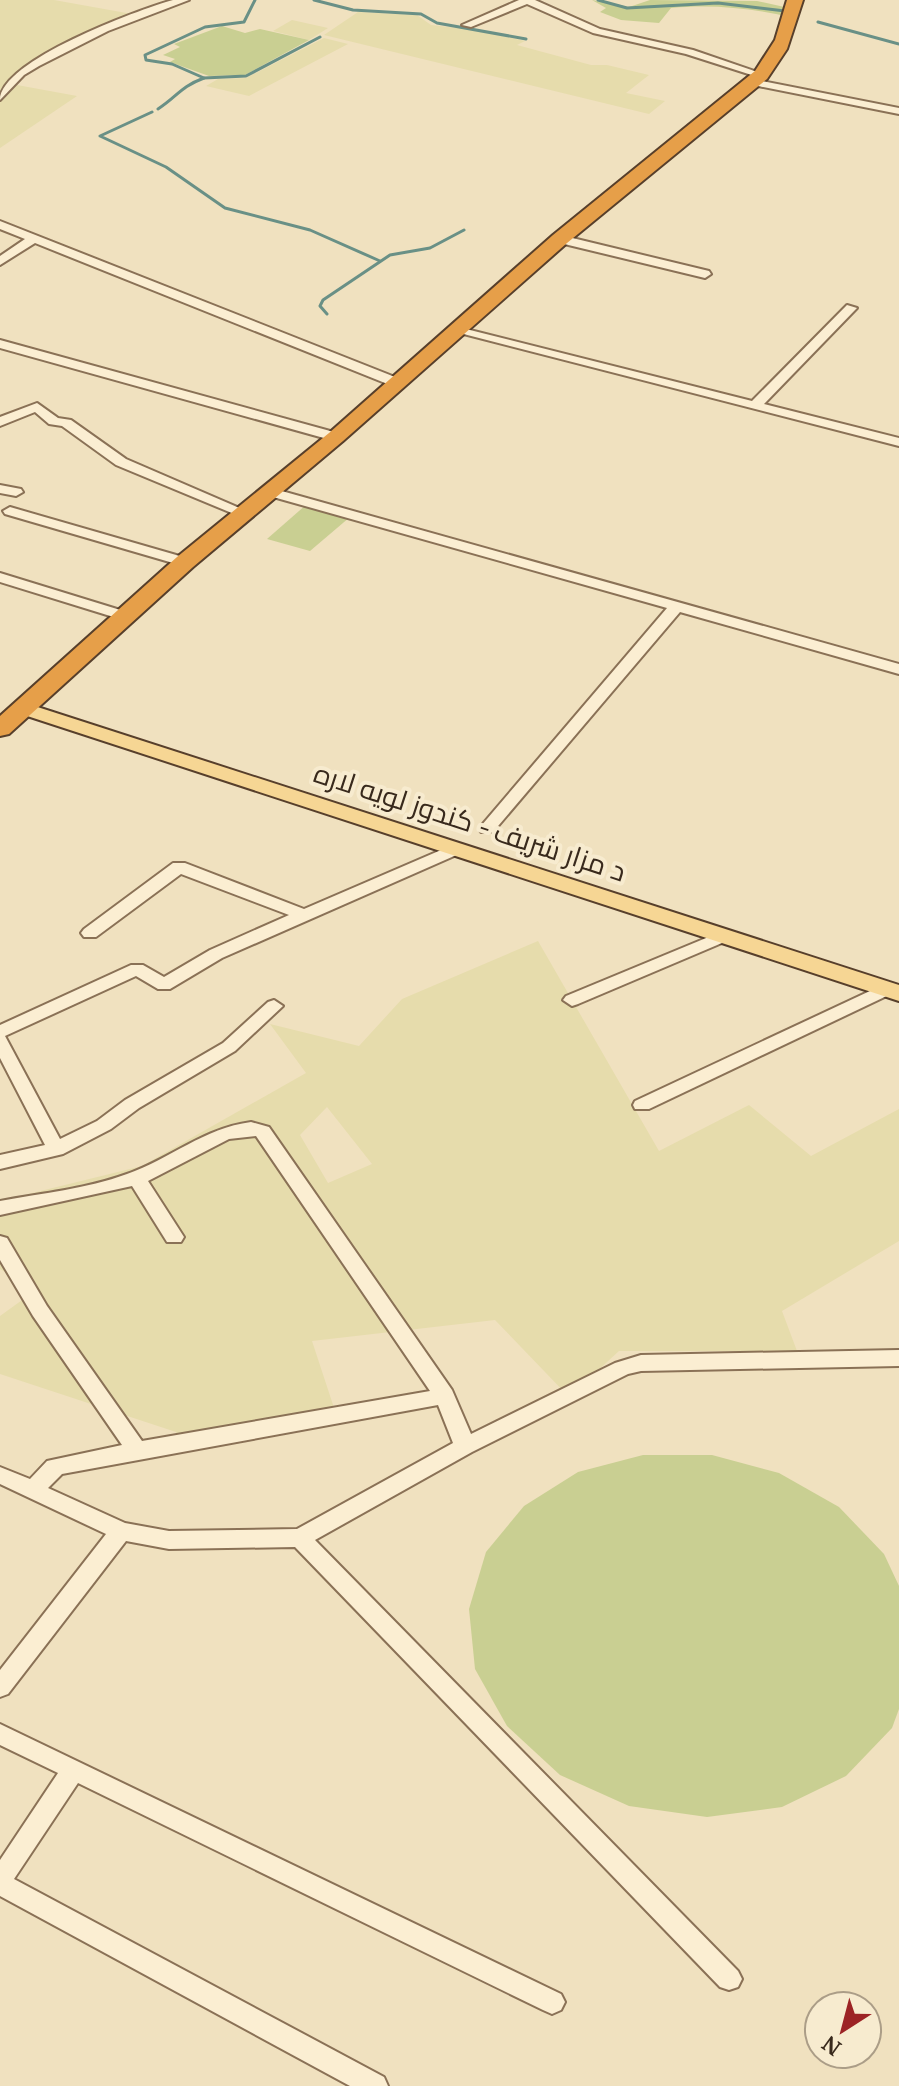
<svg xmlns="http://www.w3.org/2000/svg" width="899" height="2086" font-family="'PT Serif',Cairo,serif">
  <rect width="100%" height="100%" fill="#f0e1bf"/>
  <g fill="#e6dcac" fill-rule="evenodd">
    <polygon points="0,0 54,0 132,14 56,50 17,73 0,94"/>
    <polygon points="358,12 417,15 431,25 476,30 525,41 517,45 591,65 607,65 649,75 626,93 665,101 649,114 324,35"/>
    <polygon points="292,20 328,28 309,40 273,31"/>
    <polygon points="324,38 348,44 249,96 206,86 218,79 246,78"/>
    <polygon points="17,85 77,96 0,148 0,102"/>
    <path d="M538,941L659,1151L749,1105L811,1156L899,1109V1241L782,1311L797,1351H619L569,1397L495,1320L312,1341L338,1420L182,1446L176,1432L0,1374V1316L36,1290L0,1269V1201L142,1166L306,1073L270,1024L359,1046L402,999ZM327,1107L372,1164L328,1183L300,1135Z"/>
  </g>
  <g fill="#c9cf92">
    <path d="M592,0L629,7L650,0L757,1L798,10L790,17C751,8 711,4 671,8L659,23L621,20L600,12L606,8Z"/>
    <polygon points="222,26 245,33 260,29 309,40 245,75 209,76 170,62 175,59 163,55 180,47 174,44"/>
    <polygon points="307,504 350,517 310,551 267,539"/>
    <polygon points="643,1455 712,1455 779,1473 839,1507 884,1554 899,1586 899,1709 892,1728 846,1776 782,1807 707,1817 629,1806 560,1775 507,1726 475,1669 469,1609 486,1552 524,1506 578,1472"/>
  </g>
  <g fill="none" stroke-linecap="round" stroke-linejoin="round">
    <g stroke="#699086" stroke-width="3">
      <polyline points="314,0 353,10 421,14 437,23 526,39"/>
      <polyline points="598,0 627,8 718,3 785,11"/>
      <polyline points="818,22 899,44"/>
      <polyline points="204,78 246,76 320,37"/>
      <path d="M158,109C178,96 180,87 204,78L172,64L146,60L145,55L205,27L244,22L255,0"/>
      <polyline points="152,112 100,136 166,167 225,208 310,230 380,261"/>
      <polyline points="327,314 320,306 323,300 390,255 430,248 464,230"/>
    </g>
    <g stroke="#8a7156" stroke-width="4">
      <g id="minor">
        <path d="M173,0H189L108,31L39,66L24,75L0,100C0,61 137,10 173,0Z"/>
        <polygon points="519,0 535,0 600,29 693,50 766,75 761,78 686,54 593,33 527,4 471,27 462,25"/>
        <polygon points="752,79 899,108 899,114 748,84 747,82"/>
        <polygon points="0,221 400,379 401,382 390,385 35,243 0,265 0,256 25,239 0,229"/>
        <polygon points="560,235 709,271 711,274 705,278 556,242 556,236"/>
        <polygon points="847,305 857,308 764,404 899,438 899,446 448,330 454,326 752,401"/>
        <polygon points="0,340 341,434 343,437 341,440 331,440 0,348"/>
        <polygon points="37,403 58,418 71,420 126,459 251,513 244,517 239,516 116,465 62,426 49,424 35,412 0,426 0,417"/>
        <polygon points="0,485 21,489 23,492 16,496 0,493"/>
        <polygon points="271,488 899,664 899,674 680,612 493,832 481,832 479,829 481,826 667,608 266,495 264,492"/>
        <polygon points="10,507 190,559 192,562 185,566 180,565 5,514 3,511"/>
        <polygon points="0,573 130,613 132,616 130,619 120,619 0,582"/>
        <polygon points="455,844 463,849 461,853 222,958 170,989 158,989 136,976 5,1036 60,1139 97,1121 125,1100 223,1043 268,1002 274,1000 283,1006 235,1051 139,1108 111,1129 63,1154 0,1169 0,1155 45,1145 0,1058 0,1025 131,965 143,965 164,977 210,950 289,915 181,874 96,937 84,937 81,933 84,929 173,863 185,863 304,909"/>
        <polygon points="723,931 729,932 732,936 729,940 578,1004 572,1006 563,1000 566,996"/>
        <polygon points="887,983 896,989 893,993 649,1109 635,1109 633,1105 635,1101"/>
        <path d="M251,1122L269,1127L452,1390L471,1434L615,1363L641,1355L899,1350V1366L641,1371L628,1374L472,1452L315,1540L738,1971L742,1979L738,1987L729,1990L720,1987L295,1547L169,1549L126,1541L8,1694L0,1697V1670L106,1534L0,1484V1467L30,1479L47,1461L122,1445L33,1316L0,1260V1236L7,1238L47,1306L142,1441L430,1391L256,1136L229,1139L148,1181L184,1237L181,1242H167L132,1186L0,1215V1201C42,1193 86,1189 127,1174C170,1159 204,1128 251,1122ZM438,1405L453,1443L297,1529L169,1531L125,1523L48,1488L62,1474Z"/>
        <polygon points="0,1724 561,1994 565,2002 561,2010 552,2014 543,2010 78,1783 14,1879 384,2077 388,2086 350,2086 0,1896 0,1860 58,1773 0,1745"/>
      </g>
    </g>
    <g stroke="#573f2b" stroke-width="4">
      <polygon id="major" points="22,702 899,985 899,1001 15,712 12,708 15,704"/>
    </g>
    <g stroke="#573f2b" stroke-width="4">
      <polygon id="highway" points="787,0 803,0 787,49 767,79 567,243 343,441 193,567 9,734 0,736 0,716 177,557 329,433 553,235 755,71 775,40"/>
    </g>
    <use href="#minor" fill="#fbeed2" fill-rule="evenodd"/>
    <use href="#major" fill="#f6d694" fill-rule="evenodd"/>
    <use href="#highway" fill="#e69f49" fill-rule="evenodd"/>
  </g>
  <g text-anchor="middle" stroke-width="8" stroke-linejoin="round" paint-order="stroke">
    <g font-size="28" fill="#38291c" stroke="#f7ebcf">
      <text transform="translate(470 822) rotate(18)" y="10">د مزار شریف - کندوز لویه لاره</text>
    </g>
  </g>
  <g transform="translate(843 2030) rotate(216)"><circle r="38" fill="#f7ebcf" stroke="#ab9d87" stroke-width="2"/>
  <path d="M0-6L14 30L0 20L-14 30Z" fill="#9c2325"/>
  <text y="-12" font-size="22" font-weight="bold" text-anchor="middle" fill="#38291c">N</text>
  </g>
</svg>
